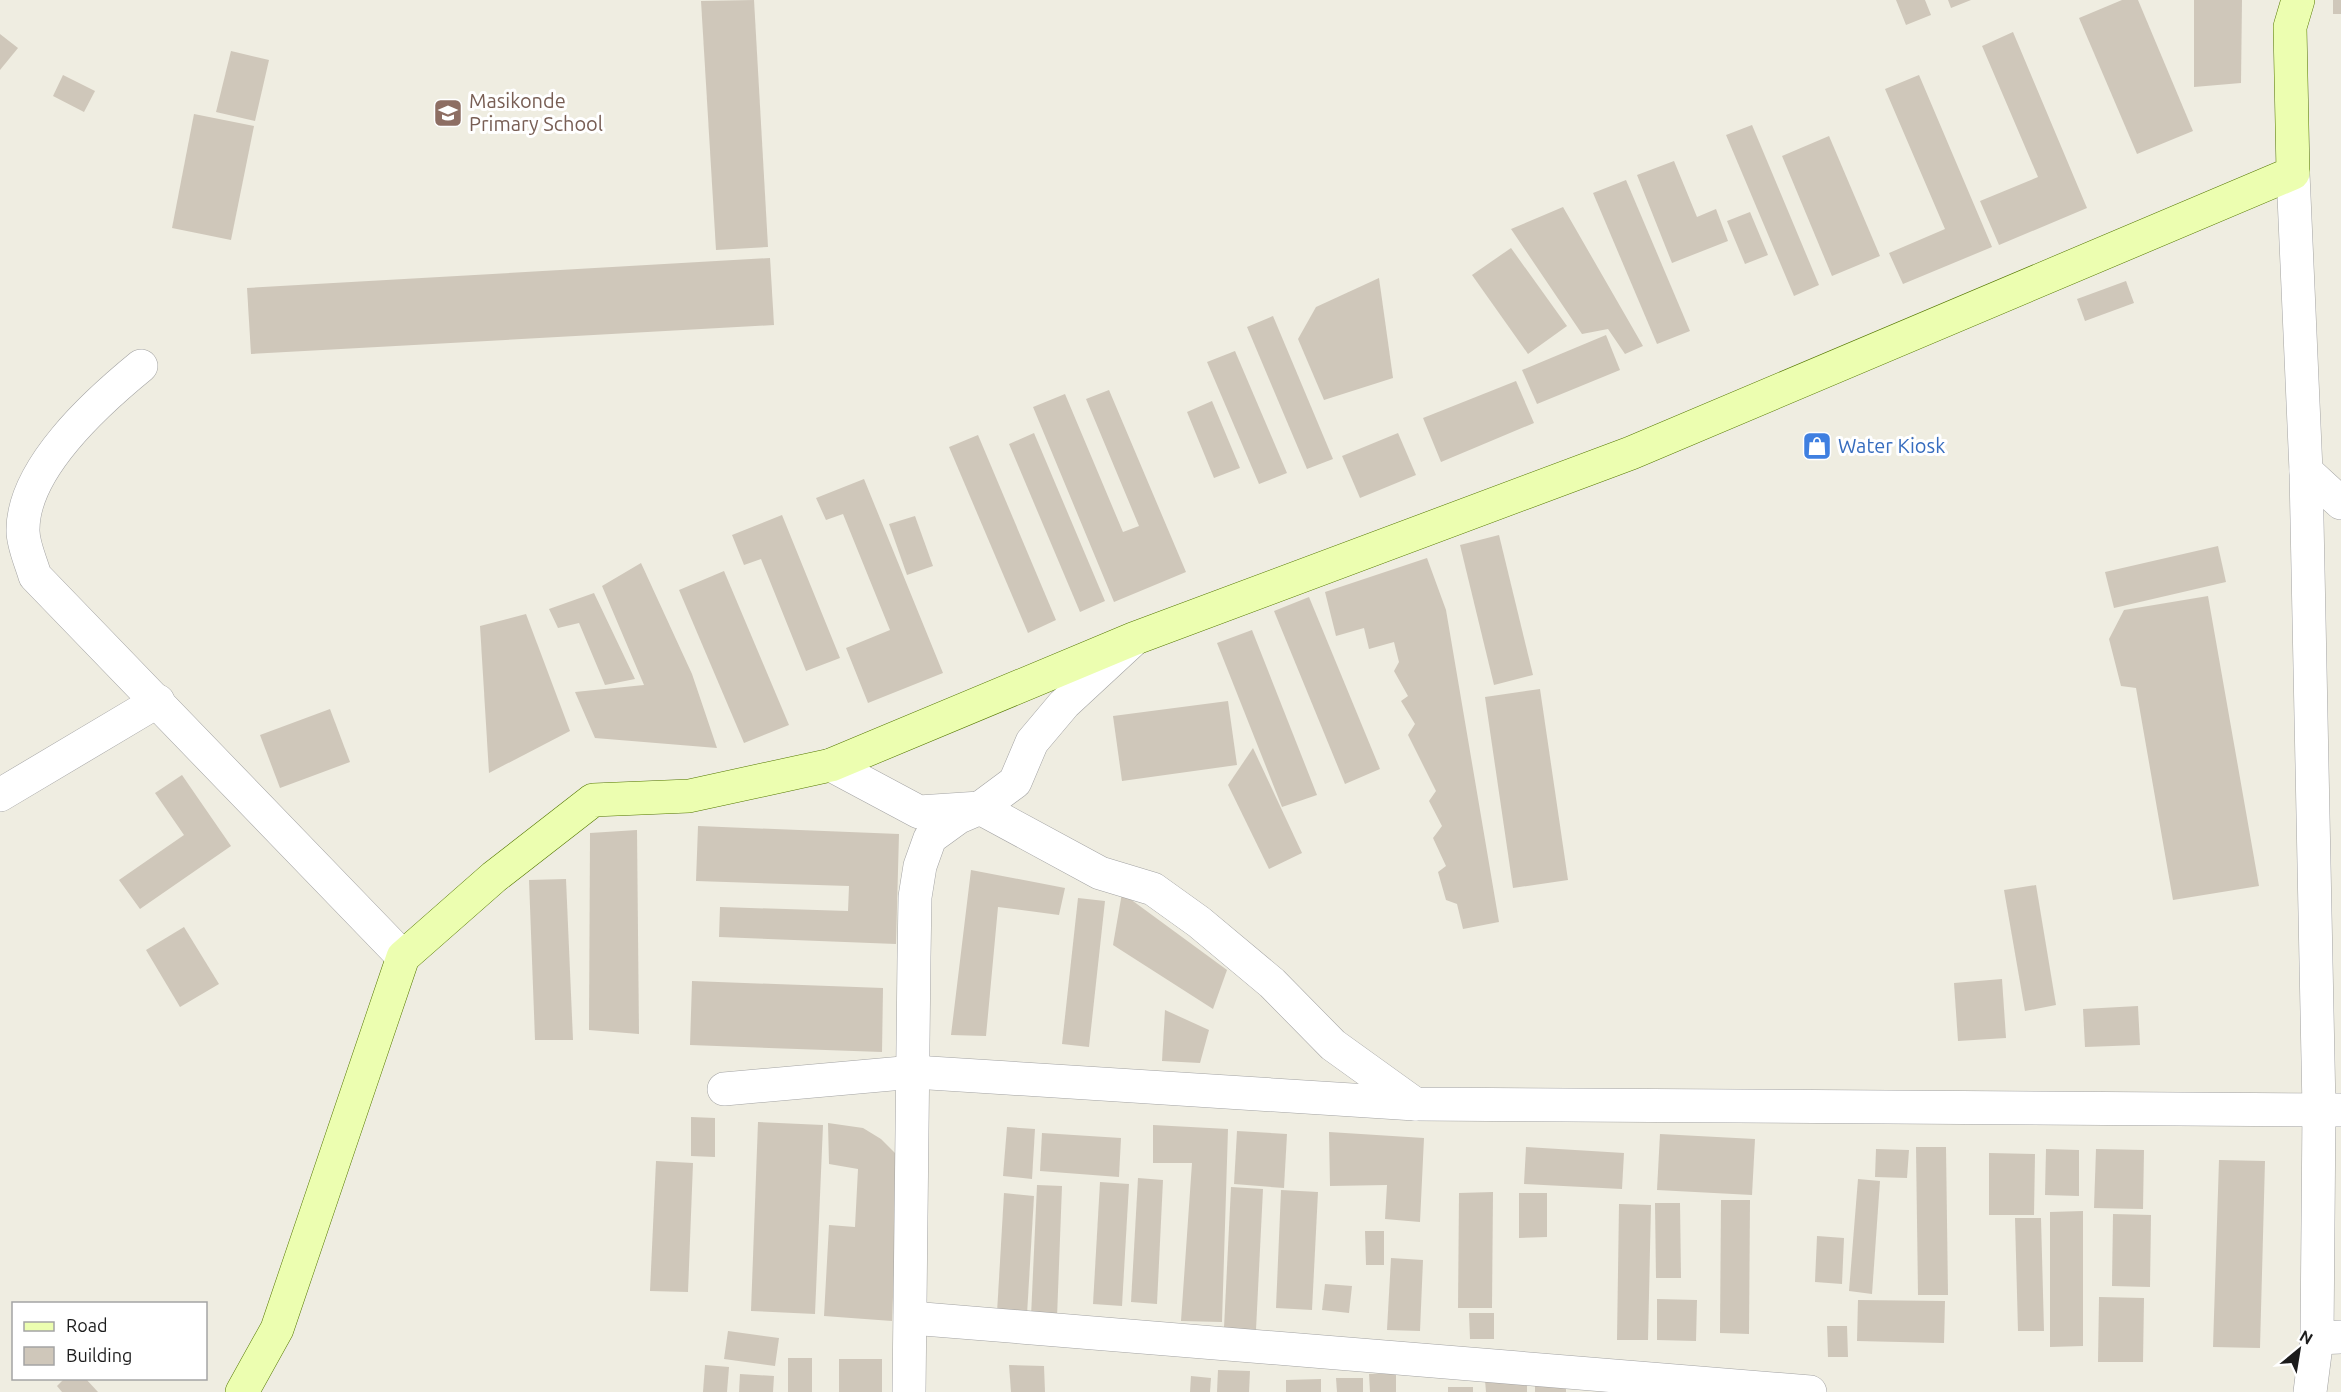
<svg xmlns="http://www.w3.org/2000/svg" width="2341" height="1392" font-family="Ubuntu,sans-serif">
  <rect width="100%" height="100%" fill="#efede1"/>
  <g fill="#cfc7ba">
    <polygon points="754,0 768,247 716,250 701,1"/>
    <polygon points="1896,0 1925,0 1931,15 1906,25"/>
    <polygon points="1948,0 1971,0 1951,8"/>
    <polygon points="2122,0 2138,0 2193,131 2137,154 2079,18"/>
    <polygon points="2194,0 2242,0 2241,83 2194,87"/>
    <rect x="2333" y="0" width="8" height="14"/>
    <polygon points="2013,32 2087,208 1999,245 1980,201 2038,177 1982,46"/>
    <polygon points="0,34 18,48 0,70"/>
    <polygon points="231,51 269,60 255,121 216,112"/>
    <polygon points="63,75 95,91 84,112 53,96"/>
    <polygon points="1919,75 1992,247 1903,284 1889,253 1945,229 1885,89"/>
    <polygon points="194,114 254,126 231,240 172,228"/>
    <polygon points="1752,125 1819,285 1794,296 1726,135"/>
    <polygon points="1829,136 1880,256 1832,276 1782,156"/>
    <polygon points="1674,161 1697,217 1716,209 1728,241 1672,263 1637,175"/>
    <polygon points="1626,180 1690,331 1657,344 1593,193"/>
    <polygon points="1563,207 1643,346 1625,354 1608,329 1582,334 1511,229"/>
    <polygon points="1750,212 1768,255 1745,264 1727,221"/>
    <polygon points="1511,248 1567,326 1528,354 1472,275"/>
    <polygon points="770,258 774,325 251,354 247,288"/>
    <polygon points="1379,278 1393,378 1324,400 1298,339 1316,307"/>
    <polygon points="2126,281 2134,303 2085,321 2077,299"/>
    <polygon points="1273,316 1333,459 1307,469 1247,327"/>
    <polygon points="1606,335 1620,370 1537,404 1522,370"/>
    <polygon points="1235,351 1287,473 1259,484 1207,362"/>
    <polygon points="1516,381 1534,423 1441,462 1423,418"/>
    <polygon points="1109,390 1186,572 1114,602 1033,407 1065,394 1123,532 1139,526 1086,399"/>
    <polygon points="1212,401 1240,468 1214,478 1187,412"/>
    <polygon points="1034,433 1105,601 1080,612 1009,444"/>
    <polygon points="1398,433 1416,475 1360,498 1342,456"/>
    <polygon points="978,435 1056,620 1028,633 949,447"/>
    <polygon points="864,479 943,673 868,703 846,648 890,630 843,514 826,520 816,498"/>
    <polygon points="782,515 840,658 806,671 761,559 744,565 732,535"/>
    <polygon points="915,516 933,566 907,575 889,524"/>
    <polygon points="1499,535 1533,675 1494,685 1460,545"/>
    <polygon points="2218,546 2226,582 2114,608 2105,572"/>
    <polygon points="1427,558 1446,610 1499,922 1463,929 1457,904 1446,900 1438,872 1446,866 1433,838 1442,826 1429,801 1436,791 1408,735 1415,724 1401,701 1408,696 1394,671 1399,662 1394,642 1369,649 1364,628 1336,636 1325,592"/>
    <polygon points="641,563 692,674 717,748 595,738 575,692 644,685 602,586"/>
    <polygon points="724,571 789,725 744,743 679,590"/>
    <polygon points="594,593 635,679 605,685 579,623 558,628 549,609"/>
    <polygon points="2208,596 2259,886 2173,900 2136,688 2121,686 2109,639 2124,610"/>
    <polygon points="1309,597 1380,769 1345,784 1274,611"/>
    <polygon points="526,614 570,731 489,773 480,626"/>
    <polygon points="1252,630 1317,795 1282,807 1217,643"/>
    <polygon points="1540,689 1568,880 1513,888 1485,697"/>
    <polygon points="1228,701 1237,765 1122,781 1113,716"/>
    <polygon points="330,709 350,762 280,788 260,735"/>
    <polygon points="1253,748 1302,853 1269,869 1228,785"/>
    <polygon points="182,775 231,846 140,909 119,880 184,835 155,793"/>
    <polygon points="698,826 899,834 896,944 719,937 720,907 848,911 849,886 696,881"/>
    <polygon points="637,830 639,1034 589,1030 590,833"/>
    <polygon points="971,870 1065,888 1059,915 998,907 986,1036 951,1035"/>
    <polygon points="566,879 573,1040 535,1040 529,880"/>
    <polygon points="2036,885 2056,1005 2025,1011 2004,890"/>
    <polygon points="1122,893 1227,970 1213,1009 1113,945"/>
    <polygon points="1078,898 1105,901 1089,1047 1062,1044"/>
    <polygon points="184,927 219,984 180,1007 146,950"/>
    <polygon points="2002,979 2006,1038 1958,1041 1954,983"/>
    <polygon points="692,981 883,988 882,1052 690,1045"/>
    <polygon points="2138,1006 2140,1045 2085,1047 2083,1009"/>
    <polygon points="1165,1010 1209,1030 1200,1063 1162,1061"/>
    <polygon points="691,1117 715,1118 715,1157 691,1156"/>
    <polygon points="758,1122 823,1125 815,1314 751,1311"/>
    <polygon points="828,1123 863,1128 881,1139 899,1157 892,1321 824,1316 829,1225 855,1227 858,1169 829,1164"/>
    <polygon points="1153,1125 1228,1129 1222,1322 1181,1321 1192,1163 1153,1163"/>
    <polygon points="1007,1127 1035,1129 1032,1179 1003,1176"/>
    <polygon points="1237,1131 1287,1134 1284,1188 1234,1184"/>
    <polygon points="1329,1132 1424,1138 1420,1222 1385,1219 1387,1185 1330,1186"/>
    <polygon points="1042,1133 1121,1138 1119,1177 1040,1171"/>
    <polygon points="1660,1134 1755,1139 1752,1195 1657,1190"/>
    <polygon points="1526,1147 1624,1153 1622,1189 1524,1184"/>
    <polygon points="1916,1147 1946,1147 1948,1295 1918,1295"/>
    <polygon points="1876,1149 1909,1150 1907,1178 1875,1177"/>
    <polygon points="2046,1149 2079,1150 2079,1196 2045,1195"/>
    <polygon points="2096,1149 2144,1150 2143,1209 2094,1208"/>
    <polygon points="1989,1153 2035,1154 2034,1215 1989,1215"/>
    <polygon points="2219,1160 2265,1161 2260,1348 2213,1347"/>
    <polygon points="656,1161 693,1163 688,1292 650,1291"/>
    <polygon points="1138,1178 1163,1180 1157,1304 1131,1302"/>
    <polygon points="1858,1179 1880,1181 1872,1294 1849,1291"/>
    <polygon points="1100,1182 1129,1184 1122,1306 1093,1304"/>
    <polygon points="1037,1185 1062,1186 1057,1318 1031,1317"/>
    <polygon points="1231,1187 1263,1189 1256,1330 1224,1328"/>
    <polygon points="1281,1190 1318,1192 1312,1310 1276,1308"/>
    <polygon points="1493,1192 1492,1308 1458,1308 1459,1193"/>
    <polygon points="1004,1193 1034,1196 1027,1315 997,1313"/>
    <polygon points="1519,1193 1547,1193 1547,1237 1519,1238"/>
    <polygon points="1721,1200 1750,1200 1749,1334 1720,1333"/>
    <polygon points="1655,1203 1680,1203 1681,1278 1656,1278"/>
    <polygon points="1619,1204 1651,1205 1648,1340 1617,1340"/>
    <polygon points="2083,1211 2083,1346 2050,1347 2050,1212"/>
    <polygon points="2113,1214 2151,1215 2150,1287 2112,1286"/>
    <polygon points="2015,1218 2041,1218 2044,1331 2018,1331"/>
    <polygon points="1365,1231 1384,1231 1384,1265 1366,1265"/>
    <polygon points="1817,1236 1844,1238 1842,1284 1815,1282"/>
    <polygon points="1391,1258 1423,1260 1420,1331 1387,1330"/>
    <polygon points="1325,1284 1352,1286 1349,1313 1322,1310"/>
    <polygon points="2099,1297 2144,1298 2143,1362 2098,1362"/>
    <polygon points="1657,1299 1697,1300 1696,1341 1657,1340"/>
    <polygon points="1858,1300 1945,1301 1944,1343 1857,1341"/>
    <polygon points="1469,1313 1494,1313 1494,1339 1470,1339"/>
    <polygon points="1827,1326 1847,1326 1848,1357 1828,1357"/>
    <polygon points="728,1331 779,1338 775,1366 724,1359"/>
    <rect x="788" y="1358" width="24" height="34"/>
    <rect x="839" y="1359" width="43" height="33"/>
    <polygon points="705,1365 729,1367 727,1392 703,1392"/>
    <polygon points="1009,1365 1044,1366 1045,1392 1011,1392"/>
    <polygon points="1218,1370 1250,1371 1249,1392 1217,1392"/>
    <polygon points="1396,1373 1396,1392 1370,1392 1369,1374"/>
    <polygon points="740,1374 774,1376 773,1392 739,1392"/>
    <polygon points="1191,1376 1211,1378 1210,1392 1190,1392"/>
    <polygon points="65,1378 85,1378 98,1392 62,1392 57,1386"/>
    <polygon points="1336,1378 1363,1378 1363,1392 1337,1392"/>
    <polygon points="1321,1379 1321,1392 1286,1392 1286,1380"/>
    <polygon points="1566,1379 1566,1392 1535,1392 1535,1380"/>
    <polygon points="1485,1380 1527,1380 1527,1392 1486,1392"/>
    <rect x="1448" y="1387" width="25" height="5"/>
  </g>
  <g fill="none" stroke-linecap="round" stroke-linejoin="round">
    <g stroke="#a3a3a3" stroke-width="34">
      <g id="minor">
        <path d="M141,366C97,402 22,469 23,531C23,545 31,562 35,576L403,957"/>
        <polyline points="2306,471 2341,503"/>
        <polyline points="831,765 919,812 980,808 1100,873 1153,889 1199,922 1272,983 1333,1045 1415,1104"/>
        <polyline points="0,795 158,701"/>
        <polyline points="724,1089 914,1072 1415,1104 2341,1110"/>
        <polyline points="911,1318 1810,1392"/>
        <polyline points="2317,1338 2341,1337"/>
        <polyline points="909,1392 914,957 915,897 920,866 930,838 959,817 980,808 1015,782 1032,742 1064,704 1132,641"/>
      </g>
    </g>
    <g stroke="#a3a3a3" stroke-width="34">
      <polyline id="tertiary" points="2293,173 2306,471 2319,1109 2317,1338 2310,1392"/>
    </g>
    <g stroke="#547700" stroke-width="34">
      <polyline id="secondary" points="242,1392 277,1329 403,957 494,877 593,800 689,796 831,765 1133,639 1631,453 2293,173 2290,27 2298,0"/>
    </g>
    <use href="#minor" stroke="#fff" stroke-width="33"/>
    <use href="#tertiary" stroke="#fff" stroke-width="33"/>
    <use href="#secondary" stroke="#ecfeb0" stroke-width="33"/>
  </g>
  <defs>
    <g id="school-square" transform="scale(1.5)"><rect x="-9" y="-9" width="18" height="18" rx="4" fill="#8d6e63" stroke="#fff"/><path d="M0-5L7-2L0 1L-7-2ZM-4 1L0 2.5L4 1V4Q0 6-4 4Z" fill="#fff"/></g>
    <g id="shop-square" transform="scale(1.5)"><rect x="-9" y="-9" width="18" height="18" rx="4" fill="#3f7fe0" stroke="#fff"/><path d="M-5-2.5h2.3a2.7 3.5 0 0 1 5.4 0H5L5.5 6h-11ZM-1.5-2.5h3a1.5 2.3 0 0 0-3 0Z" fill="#fff"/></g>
  </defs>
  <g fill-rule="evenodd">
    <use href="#school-square" x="448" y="113"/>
    <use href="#shop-square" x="1817" y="446"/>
  </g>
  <g text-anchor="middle" stroke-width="6" stroke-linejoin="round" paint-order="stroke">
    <g font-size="20" fill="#785e54" stroke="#fff" text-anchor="start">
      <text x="469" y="108">Masikonde<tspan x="469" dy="23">Primary School</tspan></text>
    </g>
    <g font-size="20" fill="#366cbe" stroke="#fff" text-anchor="start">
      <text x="1838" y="453">Water Kiosk</text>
    </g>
  </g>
  <rect x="12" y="1302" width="195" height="78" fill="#ffffff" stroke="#a4a4a4" stroke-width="1.5"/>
  <rect x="24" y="1322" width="30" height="9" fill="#ecfeb0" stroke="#a4a4a4" stroke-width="1.5"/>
  <text x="66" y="1332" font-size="18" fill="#1c1c1c">Road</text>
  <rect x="24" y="1347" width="30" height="18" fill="#cfc7ba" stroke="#a4a4a4" stroke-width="1.5"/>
  <text x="66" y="1362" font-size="18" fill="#1c1c1c">Building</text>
  <g transform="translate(2299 1350) rotate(30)" stroke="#ffffff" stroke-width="4.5" paint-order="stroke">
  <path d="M0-4.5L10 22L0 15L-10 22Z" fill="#1c1c1c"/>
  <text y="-9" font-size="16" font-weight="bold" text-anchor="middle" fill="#1c1c1c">N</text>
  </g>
</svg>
